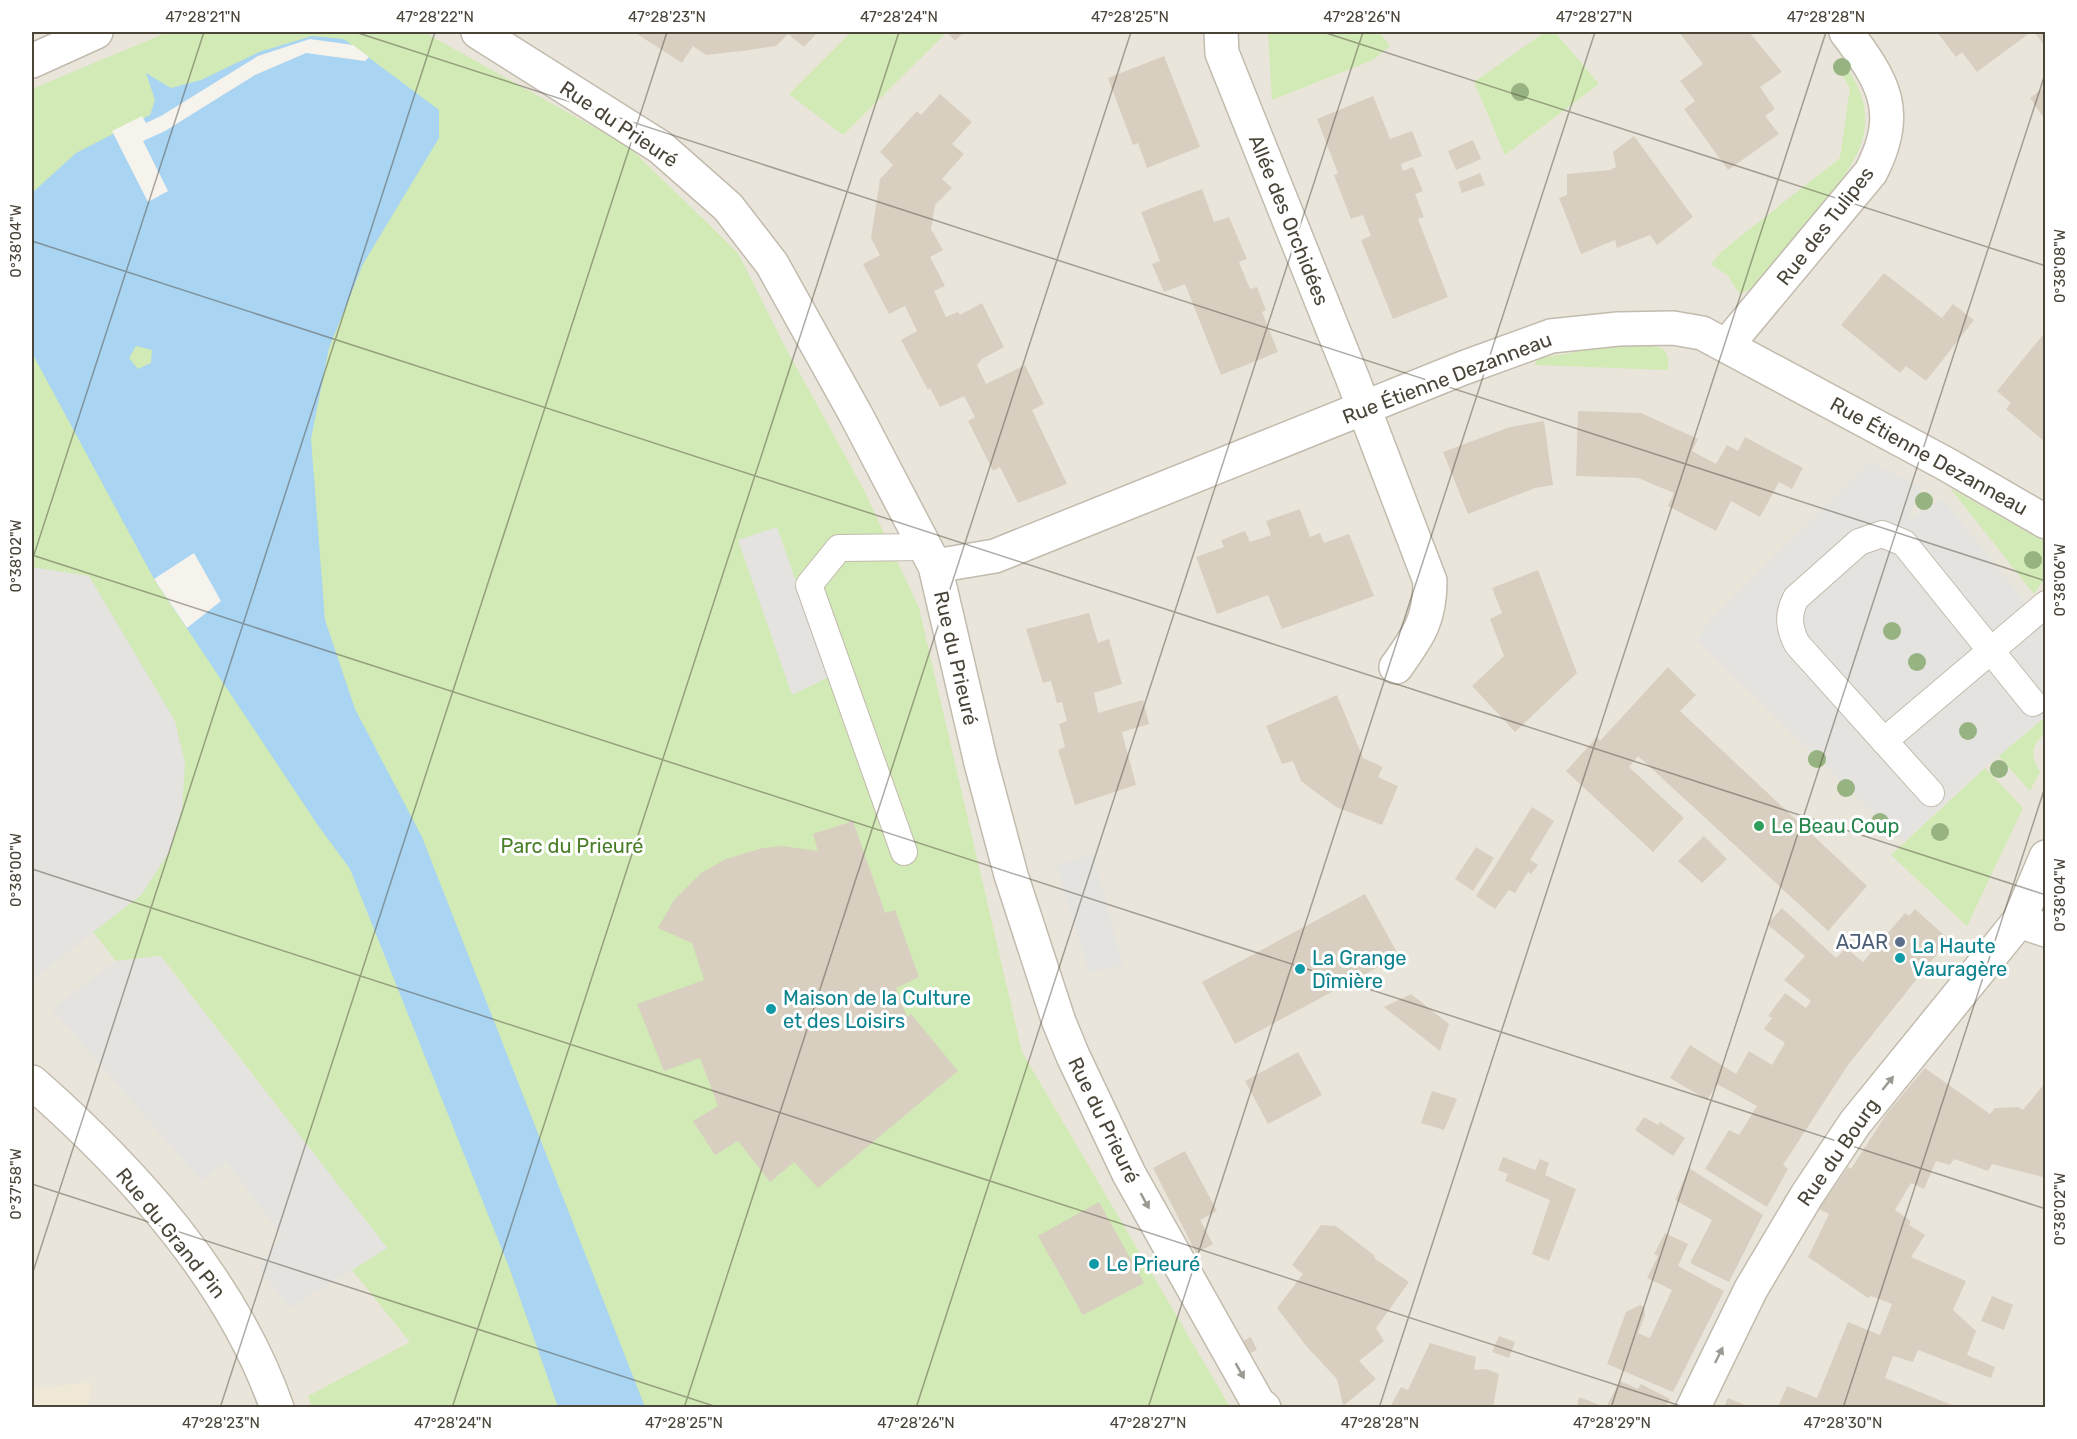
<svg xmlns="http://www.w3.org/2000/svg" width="2077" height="1439" font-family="Rubik,sans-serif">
  <rect width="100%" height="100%" fill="#f6f3ec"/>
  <rect fill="#eae5da" x="32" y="32" width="2013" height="1375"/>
  <polygon fill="#efe8d6" points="92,1382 88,1407 32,1407 32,1389"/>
  <g fill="#d2eab5">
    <polygon points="168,32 424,32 629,147 738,253 783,343 864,490 919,608 1022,1052 1230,1407 312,1407 308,1396 410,1342 352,1270 387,1248 161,956 116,961 93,932 142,894 32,567 32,89"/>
    <polygon points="851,32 947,32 843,135 789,94"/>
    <polygon points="1268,32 1379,32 1390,46 1373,60 1272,100"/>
    <polygon points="1545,32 1555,32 1599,84 1505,155 1474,82"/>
    <path d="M1841,60C1891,124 1855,166 1811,217C1792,240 1774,263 1756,286L1740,294L1727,275L1711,264L1722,251L1840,158L1850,88L1835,64Z"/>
    <path d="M1636,345C1658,346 1671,344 1668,370L1535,365L1537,359L1591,349Z"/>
    <polygon points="1950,488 2045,542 2045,578 2034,594"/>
    <path d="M2045,717V734C2031,744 2030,757 2040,771L2030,791L1999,756Z"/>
    <polygon points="1985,768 2023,808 1967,926 1891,855"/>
  </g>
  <g fill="#e5e3e0">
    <polygon points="1870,462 1923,488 1908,515 1912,518 1942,498 2045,627 2045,717 1992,761 1903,842 1697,640 1711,619"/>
    <polygon points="777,527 829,677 792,695 738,540"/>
    <polygon points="32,567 89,576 175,721 185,763 182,809 169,852 142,894 32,980"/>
    <polygon points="1093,854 1123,965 1089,973 1056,865"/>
    <polygon points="160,956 387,1248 290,1308 259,1269 281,1235 226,1162 201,1181 52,1009 116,961"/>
  </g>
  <path fill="#a9d4f2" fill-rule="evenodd" d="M312,36L344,39L439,110V138L363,264L329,348L311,439L325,620L355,709L422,837L645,1407H558L509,1267L350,869L317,824L154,579L32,353V193L76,153L150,115L155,100L146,73L171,88L201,80L259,52ZM136,346L152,350L151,363L138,369L129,358Z"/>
  <g fill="#f6f3ec">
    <polygon points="310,39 353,45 369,57 365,61 306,53 255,75 165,131 143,141 168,191 148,202 112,131 142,116 146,123 161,116 258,56"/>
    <polygon points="194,553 221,601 187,628 154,579"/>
  </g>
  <g fill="#d8cfc1">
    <polygon points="634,32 818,32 804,47 788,34 776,46 742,51 706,55 693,46 682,63"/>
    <polygon points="947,32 964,32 955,41"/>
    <polygon points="1679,32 1749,32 1782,72 1760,87 1775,109 1765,116 1779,134 1728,170 1684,109 1695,101 1680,81 1703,64"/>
    <polygon points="1937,32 2031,32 1977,72 1962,52 1956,57"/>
    <polygon points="2034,32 2046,32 2046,48"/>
    <polygon points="1164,56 1200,147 1147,168 1138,143 1133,145 1108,78"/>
    <polygon points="2046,86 2046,121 2030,98"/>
    <polygon points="940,94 972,122 952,144 964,154 942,179 952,188 935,205 931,229 943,250 930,257 945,286 934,291 946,317 958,312 960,315 982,303 1004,347 982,359 977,365 986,384 1025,365 1044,404 1032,410 1067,484 1018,503 1000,467 993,471 968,421 975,417 964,396 940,407 930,388 928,390 901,340 917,331 905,306 889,314 863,264 880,255 871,238 880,179 893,165 880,152 917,111 921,115"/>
    <polygon points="1373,96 1390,139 1412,131 1422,156 1401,164 1403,171 1413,167 1423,191 1415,194 1424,217 1418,219 1448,297 1393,319 1361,240 1371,236 1363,215 1351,219 1334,175 1338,173 1317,119"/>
    <polygon points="1634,136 1693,217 1657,245 1650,235 1617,248 1615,240 1581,254 1559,198 1567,195 1567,174 1610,170 1616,167 1613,152"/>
    <polygon points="1473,140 1481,159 1456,170 1448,151"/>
    <polygon points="1480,173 1485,185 1462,193 1458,182"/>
    <polygon points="1202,189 1214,222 1229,217 1247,259 1239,262 1250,289 1257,287 1266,310 1262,312 1278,352 1221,375 1185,284 1164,292 1152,264 1160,261 1141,212"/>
    <polygon points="1884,273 1942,318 1953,304 1974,320 1926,381 1906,366 1900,373 1841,325"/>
    <polygon points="2046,331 2046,443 2006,409 2011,403 1997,391"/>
    <polygon points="1578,411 1641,413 1698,439 1692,451 1716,464 1727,445 1738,451 1745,437 1803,468 1792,489 1779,482 1760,517 1731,501 1716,531 1668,506 1674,493 1638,478 1576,476"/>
    <polygon points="1544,421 1553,485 1535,488 1468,514 1443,452 1510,427"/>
    <polygon points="1300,509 1310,537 1320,533 1324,543 1349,534 1374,596 1282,629 1268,595 1217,614 1196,557 1224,547 1221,540 1245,531 1250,542 1271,535 1266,521"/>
    <polygon points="1538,570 1577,673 1515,732 1472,686 1504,656 1490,619 1502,613 1492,588"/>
    <polygon points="1089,613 1098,643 1109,639 1122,684 1094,693 1098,713 1143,700 1149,724 1122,732 1136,785 1075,805 1058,750 1065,747 1059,724 1067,721 1062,702 1057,703 1051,681 1043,683 1026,629"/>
    <polygon points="1668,667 1696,695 1680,711 1867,886 1828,931 1638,756 1629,767 1684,818 1653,852 1566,771 1597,737 1600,741"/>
    <polygon points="1337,695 1363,758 1383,767 1378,777 1398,786 1382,825 1336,807 1301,781 1293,761 1282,764 1266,726"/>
    <polygon points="1532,807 1554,821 1530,860 1538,865 1531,874 1528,872 1515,893 1509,890 1495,909 1476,896"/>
    <polygon points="853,821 885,913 895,910 919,977 896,988 907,1017 911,1014 958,1071 818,1188 794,1162 770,1182 738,1141 715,1155 693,1121 718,1106 700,1058 664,1071 637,1004 704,980 692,943 658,928 674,900 701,873 726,859 763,848 782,846 818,851 813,834"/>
    <polygon points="1704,836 1727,859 1702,883 1678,861"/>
    <polygon points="1476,847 1494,858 1473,891 1455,879"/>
    <polygon points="1365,894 1399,956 1235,1044 1202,982"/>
    <polygon points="1782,908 1836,958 1846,948 1863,962 1905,913 1909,916 1915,909 1953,943 1937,954 1848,1065 1783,1165 1788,1169 1767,1207 1705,1169 1729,1130 1739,1135 1757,1106 1717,1084 1707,1100 1670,1078 1690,1045 1736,1074 1749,1051 1772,1065 1785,1043 1764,1029 1772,1018 1768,1016 1785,993 1806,1008 1811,1001 1784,980 1805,956 1767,924"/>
    <polygon points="1411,994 1449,1024 1440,1051 1384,1007"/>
    <polygon points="1298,1052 1322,1095 1268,1124 1245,1081"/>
    <polygon points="1925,1068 1990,1114 1995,1108 2018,1107 2023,1110 2046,1082 2046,1172 2043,1177 1992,1164 1988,1171 1954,1159 1950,1165 1936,1161 1924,1189 1911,1183 1895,1210 1911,1221 1909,1225 1925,1235 1911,1257 1966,1281 1953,1310 1976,1331 1967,1355 1995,1367 1991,1378 1918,1350 1913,1362 1893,1356 1885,1378 1957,1407 1842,1407 1835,1405 1834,1407 1778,1407 1787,1386 1817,1398 1848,1322 1880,1335 1892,1304 1871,1296 1868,1298 1808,1257 1829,1214 1819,1209 1848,1167 1851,1169 1887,1113"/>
    <polygon points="1432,1091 1457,1099 1444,1130 1421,1123"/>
    <polygon points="1644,1117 1658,1125 1660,1122 1685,1138 1673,1156 1635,1130"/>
    <polygon points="1185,1151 1217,1211 1200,1220 1213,1244 1196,1253 1153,1168"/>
    <polygon points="1503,1157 1535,1170 1540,1159 1549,1163 1545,1175 1576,1189 1549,1261 1532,1254 1550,1200 1505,1181 1508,1174 1498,1170"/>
    <polygon points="1689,1168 1763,1215 1729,1282 1690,1263 1712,1220 1675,1200"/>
    <polygon points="1099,1202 1144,1283 1083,1315 1038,1236"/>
    <polygon points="1321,1225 1336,1226 1375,1256 1374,1258 1409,1282 1376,1328 1384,1341 1359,1361 1376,1379 1343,1406 1337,1379 1308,1348 1277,1308 1303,1274 1292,1265"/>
    <polygon points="1665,1233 1688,1244 1678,1266 1724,1291 1673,1392 1607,1364 1626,1312 1640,1305 1644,1307 1645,1315 1638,1333 1650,1338 1672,1290 1647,1278 1658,1256 1654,1254"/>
    <polygon points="1992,1296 2013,1305 2004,1330 1981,1321"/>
    <polygon points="1499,1336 1515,1342 1509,1358 1492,1352"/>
    <polygon points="1251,1337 1257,1350 1246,1355 1240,1342"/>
    <polygon points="1430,1343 1476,1357 1474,1370 1486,1369 1499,1374 1493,1407 1390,1407 1401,1387 1408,1390"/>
    <polygon points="1620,1381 1638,1389 1641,1384 1670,1399 1665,1407 1606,1407"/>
    <polygon points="1579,1397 1592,1402 1604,1407 1577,1407"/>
    <polygon points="1728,1398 1750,1407 1724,1407"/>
  </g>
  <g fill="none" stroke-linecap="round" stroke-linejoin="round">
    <g stroke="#c2bbae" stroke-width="28">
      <g id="service">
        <polyline points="1884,741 2046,604"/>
        <path d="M1931,793L1797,644C1789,628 1787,615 1796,598L1859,542L1882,534L1904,543L2033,703"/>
        <polyline points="904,852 809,585 839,548 926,547"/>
      </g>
    </g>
    <g stroke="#c2bbae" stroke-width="36">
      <g id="minor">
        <polyline points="478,32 660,147 728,207 772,264 856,415 935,566 981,763 1011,875 1059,1022 1073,1056 1129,1174 1258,1403 1264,1408"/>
        <path d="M1221,32L1222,53L1352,377L1430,581C1430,621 1418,636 1396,667"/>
        <path d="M1727,345L1871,172C1902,112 1884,82 1846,32"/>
        <polyline points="935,566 995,556 1463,368 1551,336 1618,329 1673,328 1702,333 1946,464 2046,522"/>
        <polyline points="2019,921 2046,930"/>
        <path d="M32,1082C132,1170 232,1279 277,1408"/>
      </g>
    </g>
    <g stroke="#c2bbae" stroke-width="36">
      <g id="tertiary">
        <polyline points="32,61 96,32"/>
        <polyline points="1693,1408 1751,1289 1807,1195 1855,1123 2019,921 2046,857"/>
      </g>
    </g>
    <use href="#service" stroke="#fff" stroke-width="26"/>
    <use href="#minor" stroke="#fff" stroke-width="33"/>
    <use href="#tertiary" stroke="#fff" stroke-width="33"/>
  </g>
  <g fill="#97b381">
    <circle cx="1842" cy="67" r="9"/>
    <circle cx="1520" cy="92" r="9"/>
    <circle cx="1924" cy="501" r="9"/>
    <circle cx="2033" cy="560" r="9"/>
    <circle cx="1892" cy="631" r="9"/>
    <circle cx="1917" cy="662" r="9"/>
    <circle cx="1968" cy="731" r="9"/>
    <circle cx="1817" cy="759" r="9"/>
    <circle cx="1999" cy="769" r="9"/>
    <circle cx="1846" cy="788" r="9"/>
    <circle cx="1880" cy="822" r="9"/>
    <circle cx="1940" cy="832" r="9"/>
  </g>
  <defs><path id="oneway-solid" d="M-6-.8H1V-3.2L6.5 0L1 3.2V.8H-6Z" transform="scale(1.5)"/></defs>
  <g fill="#9c9892">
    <use href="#oneway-solid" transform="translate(1888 1083) rotate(-51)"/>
    <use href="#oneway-solid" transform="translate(1145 1201) rotate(61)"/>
    <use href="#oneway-solid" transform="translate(1719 1355) rotate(-64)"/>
    <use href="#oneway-solid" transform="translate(1240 1371) rotate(61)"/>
  </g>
  <path fill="none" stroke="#4b4439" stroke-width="1.5" stroke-opacity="0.45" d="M355,32L2046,581M1323,32L2046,266M32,241L2046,895M32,555L2046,1209M32,561L204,32M32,869L1687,1408M32,1184L720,1408M32,1275L435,32M220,1408L667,32M452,1408L899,32M684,1408L1131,32M916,1408L1363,32M1148,1408L1595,32M1379,1408L1826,32M1611,1408L2046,71M1843,1408L2046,784"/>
  <circle fill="#2e9e5b" stroke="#fff" stroke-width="2" cx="1759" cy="826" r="6"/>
  <circle fill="#5c6f8a" stroke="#fff" stroke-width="2" cx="1900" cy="942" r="6"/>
  <g fill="#0f9aa8" stroke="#fff" stroke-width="2">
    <circle cx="1900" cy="958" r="6"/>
    <circle cx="1300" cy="969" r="6"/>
    <circle cx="771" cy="1009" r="6"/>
    <circle cx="1094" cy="1264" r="6"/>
  </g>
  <g text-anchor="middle" stroke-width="6" stroke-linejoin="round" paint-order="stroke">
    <g font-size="20" fill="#4b4439" stroke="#fff">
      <text transform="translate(619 124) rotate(34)" y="7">Rue du Prieuré</text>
      <text transform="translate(1289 220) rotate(68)" y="7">Allée des Orchidées</text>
      <text transform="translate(1825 226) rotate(-52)" y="7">Rue des Tulipes</text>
      <text transform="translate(1447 378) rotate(-21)" y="7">Rue Étienne Dezanneau</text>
      <text transform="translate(1929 456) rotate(29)" y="7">Rue Étienne Dezanneau</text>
      <text transform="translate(956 658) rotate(77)" y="7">Rue du Prieuré</text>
      <text transform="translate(1104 1120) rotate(64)" y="7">Rue du Prieuré</text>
      <text transform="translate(1838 1152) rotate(-55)" y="7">Rue du Bourg</text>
      <text transform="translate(171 1233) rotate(51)" y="7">Rue du Grand Pin</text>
    </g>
    <g font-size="20" fill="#27864d" stroke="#fff" text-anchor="start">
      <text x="1771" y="833">Le Beau Coup</text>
    </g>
    <g font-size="20" fill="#4a7f2a" stroke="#fff">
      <text x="572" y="853">Parc du Prieuré</text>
    </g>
    <g font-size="20" fill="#4e5e75" stroke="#fff" text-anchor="end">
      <text x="1888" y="949">AJAR</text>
    </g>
    <g font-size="20" fill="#0d838f" stroke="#fff" text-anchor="start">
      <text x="1912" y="953">La Haute<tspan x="1912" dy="23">Vauragère</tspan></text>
      <text x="1312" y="965">La Grange<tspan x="1312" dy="23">Dîmière</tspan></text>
      <text x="783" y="1005">Maison de la Culture<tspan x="783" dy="23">et des Loisirs</tspan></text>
      <text x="1106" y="1271">Le Prieuré</text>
    </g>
  </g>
  <rect width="2077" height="1439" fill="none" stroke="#ffffff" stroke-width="66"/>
  <rect x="33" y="33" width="2011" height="1373" fill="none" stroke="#4b4439" stroke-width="2"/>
  <g font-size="15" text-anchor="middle" fill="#4b4439">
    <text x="203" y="22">47°28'21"N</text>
    <text x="435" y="22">47°28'22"N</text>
    <text x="667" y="22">47°28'23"N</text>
    <text x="899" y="22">47°28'24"N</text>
    <text x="1130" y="22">47°28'25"N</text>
    <text x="1362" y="22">47°28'26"N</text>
    <text x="1594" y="22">47°28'27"N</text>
    <text x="1826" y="22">47°28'28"N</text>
    <text transform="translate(16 241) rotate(-90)" y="5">0°38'04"W</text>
    <text transform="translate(2060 266) rotate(-90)" y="5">0°38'08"W</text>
    <text transform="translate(16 556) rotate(-90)" y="5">0°38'02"W</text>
    <text transform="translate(2060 580) rotate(-90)" y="5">0°38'06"W</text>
    <text transform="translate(16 870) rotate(-90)" y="5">0°38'00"W</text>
    <text transform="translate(2060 895) rotate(-90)" y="5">0°38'04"W</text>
    <text transform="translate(16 1184) rotate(-90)" y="5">0°37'58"W</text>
    <text transform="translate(2060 1209) rotate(-90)" y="5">0°38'02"W</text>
    <text x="221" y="1428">47°28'23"N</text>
    <text x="453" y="1428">47°28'24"N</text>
    <text x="684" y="1428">47°28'25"N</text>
    <text x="916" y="1428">47°28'26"N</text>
    <text x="1148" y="1428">47°28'27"N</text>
    <text x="1380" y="1428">47°28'28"N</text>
    <text x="1612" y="1428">47°28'29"N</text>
    <text x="1843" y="1428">47°28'30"N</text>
  </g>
</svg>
